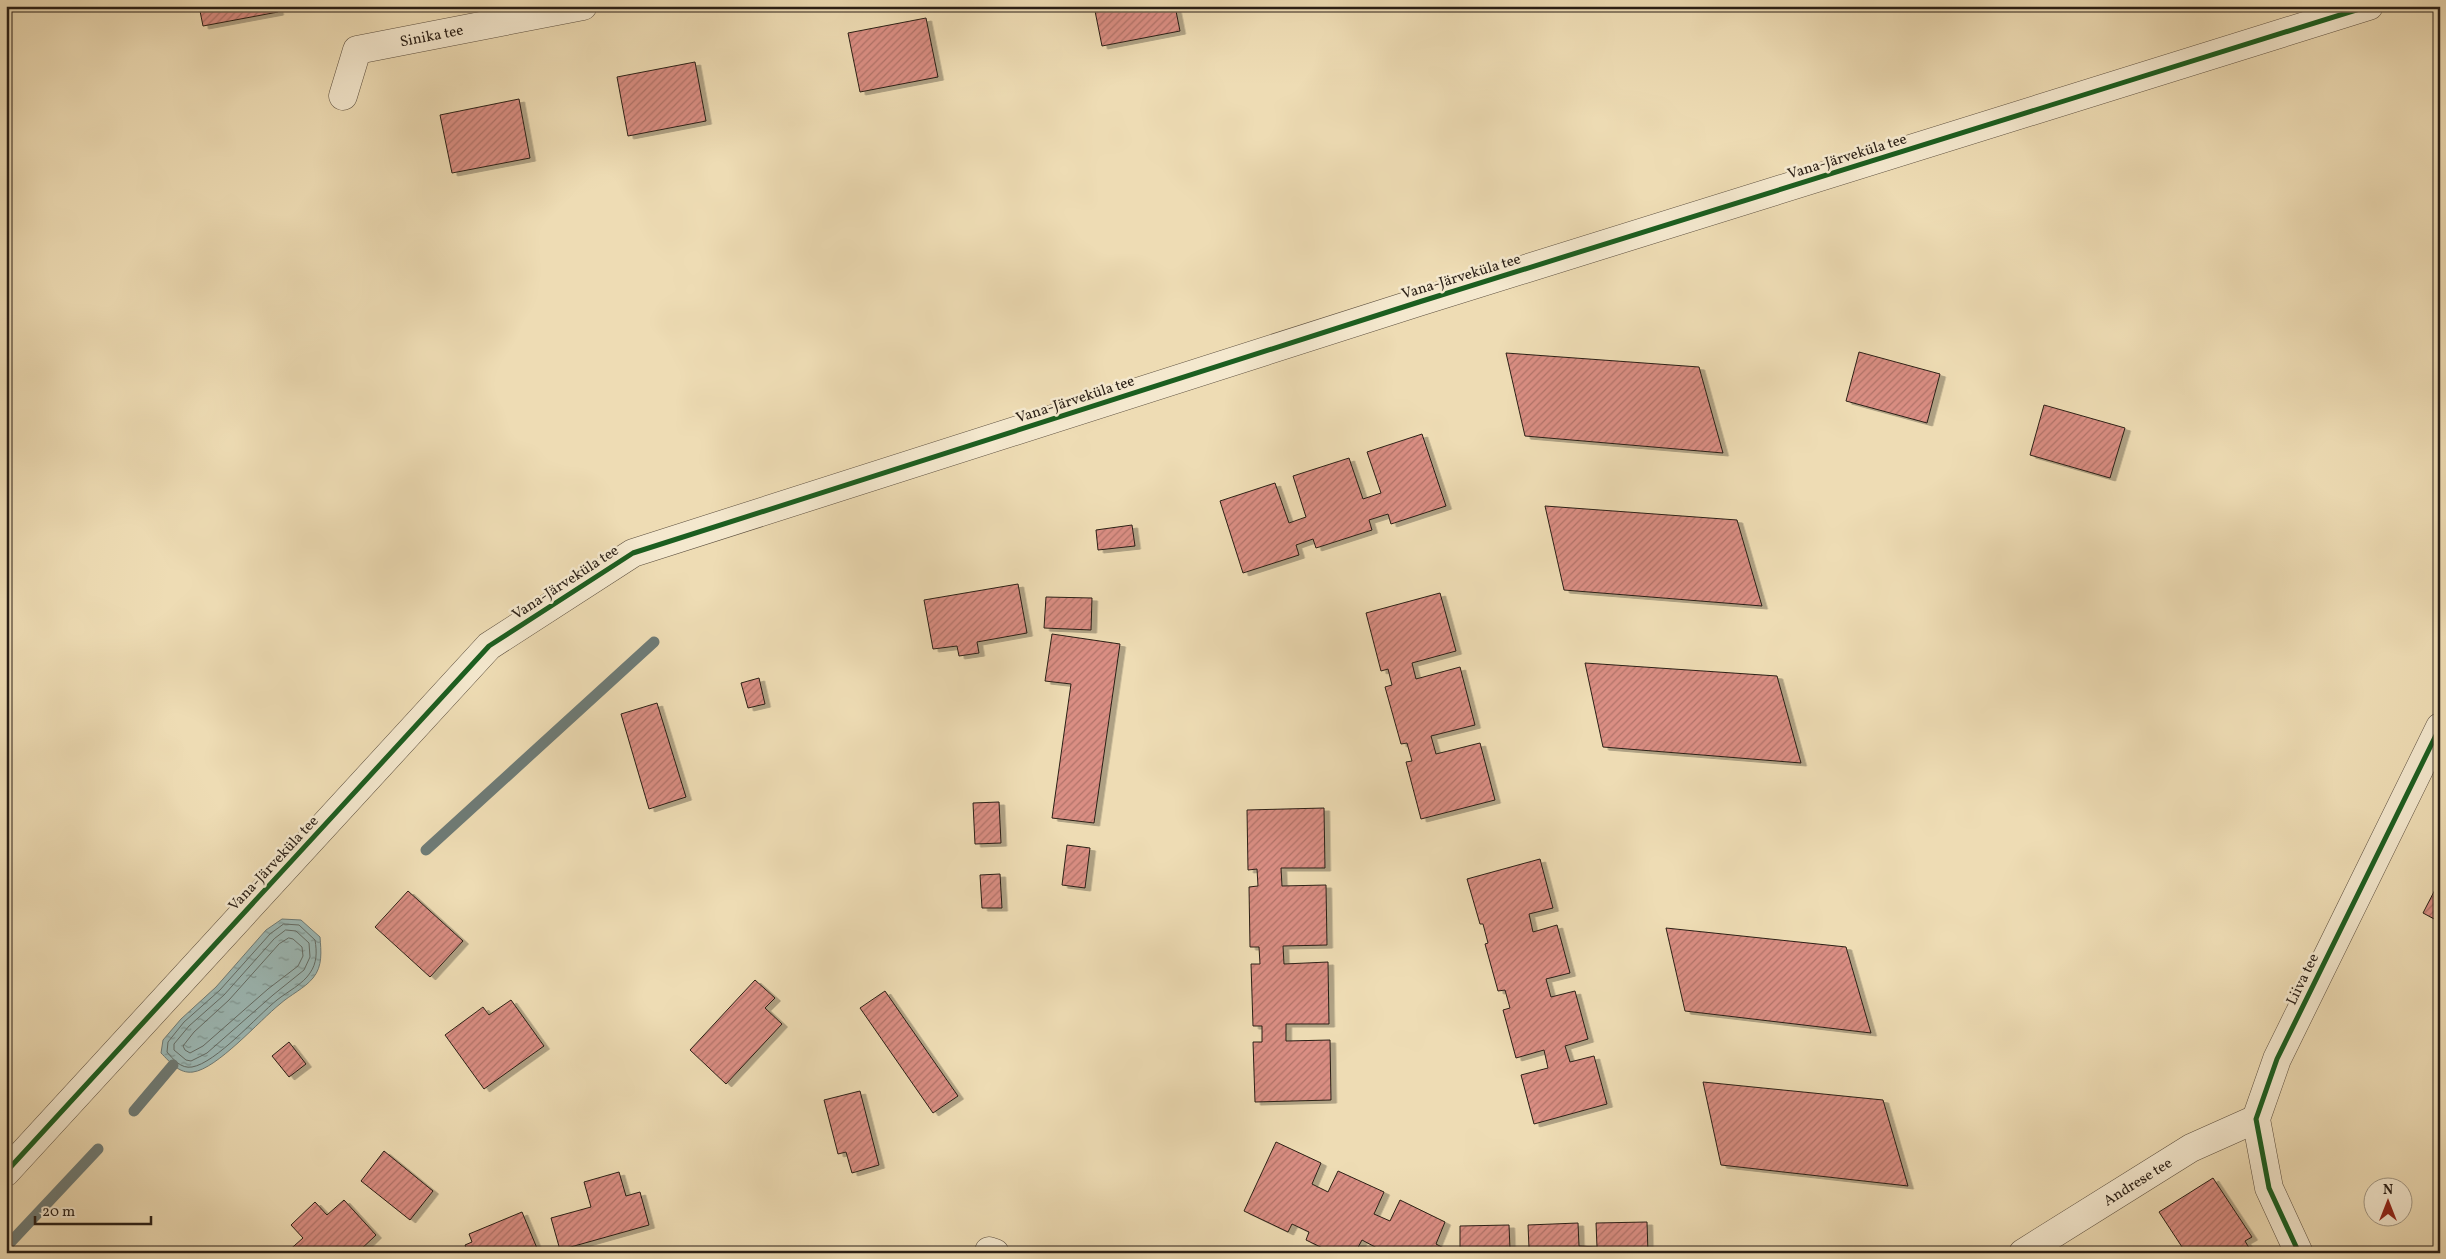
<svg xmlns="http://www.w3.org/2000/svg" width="2446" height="1259" font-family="Vollkorn,serif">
  <defs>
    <pattern id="water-ripples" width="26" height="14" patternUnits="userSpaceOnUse" patternTransform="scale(1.25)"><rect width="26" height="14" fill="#9cb9b6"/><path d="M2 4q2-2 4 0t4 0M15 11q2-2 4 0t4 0" fill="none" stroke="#7f9693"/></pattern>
    <pattern id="building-hatch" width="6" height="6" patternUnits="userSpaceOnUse" patternTransform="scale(1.25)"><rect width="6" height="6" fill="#da8e83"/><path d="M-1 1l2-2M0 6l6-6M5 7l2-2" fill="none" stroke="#b1736a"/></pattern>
    <filter id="shadow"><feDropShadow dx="5.5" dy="3" stdDeviation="0" flood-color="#0004"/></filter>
  </defs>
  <rect width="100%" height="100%" fill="#eedcb4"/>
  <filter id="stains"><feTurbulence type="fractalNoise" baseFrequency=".004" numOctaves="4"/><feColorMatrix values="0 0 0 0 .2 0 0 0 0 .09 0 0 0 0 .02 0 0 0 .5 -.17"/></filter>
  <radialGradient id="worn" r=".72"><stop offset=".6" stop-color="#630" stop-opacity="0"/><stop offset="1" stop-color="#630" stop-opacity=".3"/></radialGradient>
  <path fill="url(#water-ripples)" stroke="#6e7b76" d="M282,919L301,920L320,937C321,951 323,966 313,978C305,988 290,995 280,1004C260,1020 217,1069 193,1072C179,1074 170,1062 161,1053L163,1040L181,1019L216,987L266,930Z"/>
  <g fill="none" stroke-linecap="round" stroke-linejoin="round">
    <g stroke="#636c66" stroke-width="1">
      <path d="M284,924L299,925L315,940C317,952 317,963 310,973C303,984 287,992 277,1000C257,1016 216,1063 192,1067C181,1069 173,1059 167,1052L168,1042L184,1022L220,990L270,934Z"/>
      <polygon points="286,930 296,931 309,943 310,957 304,970 273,995 207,1053 191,1061 186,1060 174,1050 174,1044 189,1026 224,995 274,939"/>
      <polygon points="289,938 293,939 302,947 303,956 298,966 268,989 203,1046 190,1053 185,1050 183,1046 194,1032 229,1000 279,944"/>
    </g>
    <g stroke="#6e7b76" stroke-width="11">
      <polyline points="426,850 654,642"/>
      <polyline points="134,1111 173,1065"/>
      <polyline points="6,1247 98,1149"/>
    </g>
  </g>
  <g fill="url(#building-hatch)" stroke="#2a1f16" filter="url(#shadow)">
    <polygon points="199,6 277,6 278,12 203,26"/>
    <polygon points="1094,6 1175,6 1180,31 1102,46"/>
    <polygon points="926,18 938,77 860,92 848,33"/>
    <polygon points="695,62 706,121 628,136 617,77"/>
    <polygon points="519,99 530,158 452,173 440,115"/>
    <polygon points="1859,352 1940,374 1927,423 1846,401"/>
    <polygon points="1506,353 1699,367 1723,453 1525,436"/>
    <polygon points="2044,405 2125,428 2110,478 2030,455"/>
    <polygon points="1422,434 1446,506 1391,524 1388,514 1369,520 1372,530 1316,548 1313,539 1296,545 1299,555 1243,573 1220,501 1275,483 1289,523 1306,517 1293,476 1349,458 1363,499 1381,493 1367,452"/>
    <polygon points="1545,506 1737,520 1762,606 1564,590"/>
    <polygon points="1132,525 1135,546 1098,550 1096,530"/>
    <polygon points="1018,584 1027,633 977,642 979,653 959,656 957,646 933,649 924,600"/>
    <polygon points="1440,593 1456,651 1412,663 1416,679 1460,667 1475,725 1431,736 1436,754 1480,743 1495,800 1421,819 1406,762 1412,761 1407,743 1401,744 1385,687 1392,685 1388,669 1381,671 1366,613"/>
    <polygon points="1046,597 1092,598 1091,630 1044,628"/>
    <polygon points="1052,634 1120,644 1094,823 1052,818 1071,684 1045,681"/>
    <polygon points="1585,663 1777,676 1801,763 1603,747"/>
    <polygon points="759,678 765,704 748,708 741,683"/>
    <polygon points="657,703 686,797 649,809 621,714"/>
    <polygon points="999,802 1001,843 975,844 973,803"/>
    <polygon points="1324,808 1325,868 1281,868 1282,886 1326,885 1327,945 1283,946 1284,964 1328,962 1329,1024 1286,1024 1286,1041 1330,1040 1331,1100 1255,1102 1253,1042 1262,1042 1262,1026 1253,1026 1251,964 1260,964 1259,947 1250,947 1249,887 1258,886 1257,869 1248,870 1247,810"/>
    <polygon points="1067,845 1090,848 1085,888 1062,885"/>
    <polygon points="1540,859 1553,908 1529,914 1533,932 1557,925 1570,973 1546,979 1551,997 1575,991 1588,1039 1565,1046 1570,1062 1594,1056 1607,1104 1534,1124 1521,1075 1548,1068 1544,1050 1516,1058 1503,1010 1510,1008 1505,990 1498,991 1485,944 1488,943 1483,924 1480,924 1467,879"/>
    <polygon points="1000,874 1002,908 982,908 980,875"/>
    <polygon points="2440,880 2440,922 2423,913"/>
    <polygon points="408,891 463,941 430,977 375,927"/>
    <polygon points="1666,928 1846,947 1871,1033 1685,1011"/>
    <polygon points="755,980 775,998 765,1008 782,1024 726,1084 690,1050"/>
    <polygon points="885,991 958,1096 933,1113 860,1008"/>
    <polygon points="511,1000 544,1046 484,1089 445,1035 483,1007 489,1015"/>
    <polygon points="289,1042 306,1064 289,1077 272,1056"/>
    <polygon points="1703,1082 1883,1100 1908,1186 1721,1165"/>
    <polygon points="860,1091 879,1165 852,1173 846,1152 838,1154 824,1100"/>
    <polygon points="1276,1142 1321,1163 1312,1184 1328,1192 1338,1171 1384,1192 1374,1214 1390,1221 1400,1200 1445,1222 1436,1244 1453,1253 1375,1253 1377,1248 1362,1240 1355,1253 1333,1253 1306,1240 1309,1232 1292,1224 1288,1232 1244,1211"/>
    <polygon points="384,1151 433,1191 410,1220 361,1181"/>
    <polygon points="619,1172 626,1196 640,1192 649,1225 560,1250 551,1218 591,1207 584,1182"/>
    <polygon points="2213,1178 2252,1237 2245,1241 2252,1253 2186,1253 2159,1212"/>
    <polygon points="344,1200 376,1235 357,1253 286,1253 303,1238 291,1225 315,1202 327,1215"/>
    <polygon points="522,1212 539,1253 468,1253 465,1245 472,1242 469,1234"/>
    <polygon points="1647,1222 1648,1253 1460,1253 1460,1226 1509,1225 1510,1249 1529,1248 1528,1225 1578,1223 1579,1246 1597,1247 1596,1223"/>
  </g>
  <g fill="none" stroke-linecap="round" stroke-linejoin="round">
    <g stroke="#5b4e3e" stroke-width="29">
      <g id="street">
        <path id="s1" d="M343,96L357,50L583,6"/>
        <polyline points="6,1172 489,646 633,553 1419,302 2369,6"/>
        <polyline points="989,1251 995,1253"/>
        <path id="s2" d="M2023,1253L2191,1148L2256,1119"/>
        <polyline points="2299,1253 2269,1188 2256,1119 2277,1059 2440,727"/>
      </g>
    </g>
    <use href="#street" stroke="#f4e8ce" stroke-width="28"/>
    <g stroke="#f4e8ce" stroke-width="8">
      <g id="cycleway">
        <polyline points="6,1172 489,646 633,553 1419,302 2369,6"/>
        <polyline points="2299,1253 2269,1188 2256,1119 2277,1059 2440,727"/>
      </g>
    </g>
    <use href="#cycleway" stroke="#1b5e20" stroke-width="5"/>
  </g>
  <g text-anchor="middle" stroke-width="5" stroke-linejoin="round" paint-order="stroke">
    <g font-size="15" fill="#2a1f16" stroke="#f4e8ce">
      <text dy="5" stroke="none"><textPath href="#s1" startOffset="124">Sinika tee</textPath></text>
      <text transform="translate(1847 156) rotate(-17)" y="5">Vana-Järveküla tee</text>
      <text transform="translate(1461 276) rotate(-17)" y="5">Vana-Järveküla tee</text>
      <text transform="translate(1075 399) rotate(-18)" y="5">Vana-Järveküla tee</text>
      <text transform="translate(565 582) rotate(-33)" y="5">Vana-Järveküla tee</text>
      <text transform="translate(273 863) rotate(-47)" y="5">Vana-Järveküla tee</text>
      <text transform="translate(2302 979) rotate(-64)" y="5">Liiva tee</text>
      <text dy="5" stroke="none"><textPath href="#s2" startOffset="135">Andrese tee</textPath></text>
    </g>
  </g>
  <rect width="2446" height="1259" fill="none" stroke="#eedcb4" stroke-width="25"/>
  <rect x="8" y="8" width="2431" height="1244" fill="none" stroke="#2a1f16" stroke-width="2.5"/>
  <rect x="12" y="12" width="2421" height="1234" fill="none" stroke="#2a1f16"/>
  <g transform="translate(2388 1202)"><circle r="24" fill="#f4e8ce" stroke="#a39884"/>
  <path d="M0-4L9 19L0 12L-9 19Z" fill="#8f2418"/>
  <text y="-8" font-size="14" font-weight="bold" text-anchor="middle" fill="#2a1f16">N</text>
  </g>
  <path d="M35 1216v8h116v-8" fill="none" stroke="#2a1f16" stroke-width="2.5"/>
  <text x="42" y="1216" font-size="15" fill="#2a1f16" stroke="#f4e8ce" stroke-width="4" paint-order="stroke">20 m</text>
  <rect width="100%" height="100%" filter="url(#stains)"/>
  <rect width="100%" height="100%" fill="url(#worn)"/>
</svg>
